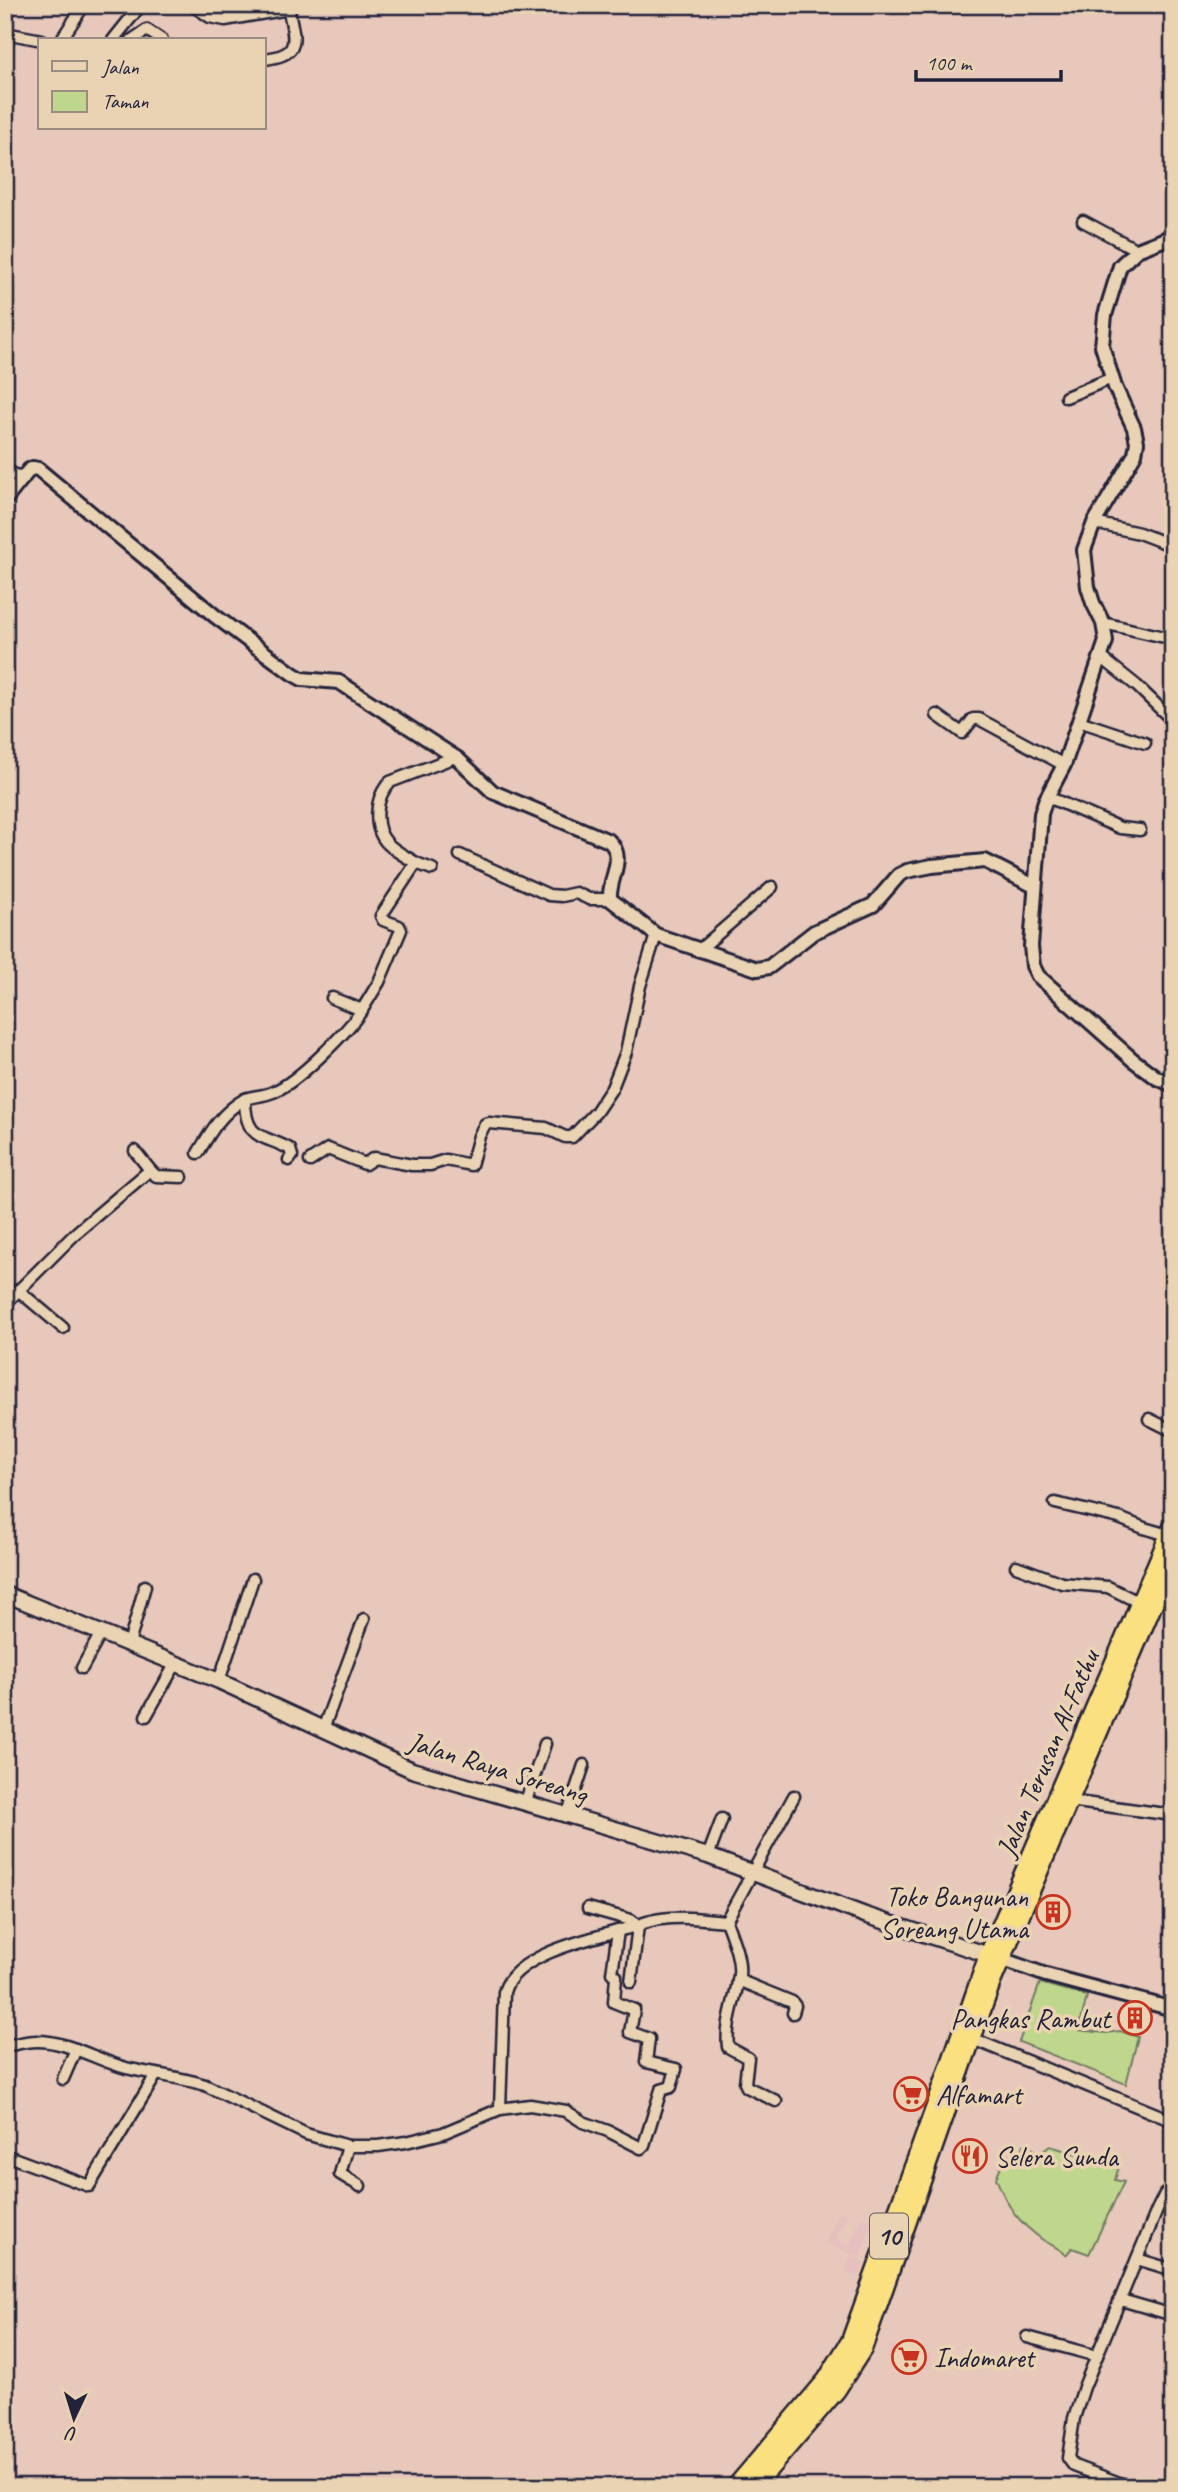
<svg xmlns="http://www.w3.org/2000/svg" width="1178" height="2492" font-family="Caveat,sans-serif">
  <rect width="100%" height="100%" fill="#e7c8ba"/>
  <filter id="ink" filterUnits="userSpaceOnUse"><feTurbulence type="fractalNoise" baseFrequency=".0143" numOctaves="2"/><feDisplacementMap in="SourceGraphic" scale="14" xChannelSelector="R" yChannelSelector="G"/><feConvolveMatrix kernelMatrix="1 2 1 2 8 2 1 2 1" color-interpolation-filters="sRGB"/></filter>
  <g filter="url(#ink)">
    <g fill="#e6c0bf">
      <polygon points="839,2211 847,2214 836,2239 848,2245 846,2251 826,2242"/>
      <polygon points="861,2217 873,2222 860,2257 847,2252"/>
      <polygon points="850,2257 864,2262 859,2277 845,2272"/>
      <polygon points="891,2345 931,2355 928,2368 888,2358"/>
    </g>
    <g fill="#bfd68d" stroke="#707c64" stroke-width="2">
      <polygon points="1040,1983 1087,1996 1081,2021 1076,2021 1078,2030 1106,2033 1120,2031 1138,2037 1126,2084 1019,2042"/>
      <path d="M1024,2145L1029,2146L1039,2154L1050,2146L1119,2166L1115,2180L1124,2182L1089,2254L1072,2248L1066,2255C1059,2248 1051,2245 1043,2240C1017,2221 1008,2208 996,2178L1006,2154L1019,2159Z"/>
    </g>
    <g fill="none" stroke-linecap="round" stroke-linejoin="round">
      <polyline stroke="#6b87ac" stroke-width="2.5" points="50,5 63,5"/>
      <g stroke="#22223b" stroke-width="15">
        <g id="minor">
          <polyline points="192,5 210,17 225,20 289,9"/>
          <polyline points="5,33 42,40"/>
          <polyline points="61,40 84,5"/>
          <polyline points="113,40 141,5"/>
          <polyline points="132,40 147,30 162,40"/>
          <polyline points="5,52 9,33"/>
          <path d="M264,59C305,55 293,37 288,5"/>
          <polyline points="1083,221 1137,250"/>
          <polyline points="1066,397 1112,378"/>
          <polyline points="5,469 23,480"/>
          <polyline points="1094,523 1139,533 1173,546"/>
          <polyline points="1103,623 1173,639"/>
          <polyline points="1101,657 1137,686 1172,720"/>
          <polyline points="937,715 962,733 973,719 979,719 1064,765"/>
          <polyline points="1079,721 1145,743"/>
          <polyline points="1048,797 1120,828 1140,830"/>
          <polyline points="460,855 549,895 562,896 576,893 589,899 610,899"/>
          <polyline points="416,863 432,869"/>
          <polyline points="698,951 772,887"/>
          <path d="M332,998L362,1010L379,982L401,930L399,926L383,920L381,916L416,863C407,857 396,852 388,844C372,828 375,797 390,782L455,757"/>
          <path d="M198,1153C211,1131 222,1112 245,1099"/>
          <path d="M289,1160L292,1156L290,1149C263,1134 245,1141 245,1099C254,1096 264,1096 273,1092C298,1082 347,1032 362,1010"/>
          <polyline points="310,1161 328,1149 365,1164 374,1158 412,1165 430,1165 446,1160 471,1165 479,1136 485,1124 489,1123 546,1128 565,1137 572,1137 596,1112 612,1088 626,1052 640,986 656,935"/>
          <polyline points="150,1170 156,1176 182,1177"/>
          <polyline points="18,1290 63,1328"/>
          <polyline points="5,1304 77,1232 150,1170 135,1151"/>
          <polyline points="1149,1419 1173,1431"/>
          <polyline points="1055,1503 1119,1518 1144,1528 1168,1535"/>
          <polyline points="1016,1566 1062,1583 1108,1587 1140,1603"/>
          <polyline points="129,1644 145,1586"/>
          <polyline points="82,1668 101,1633"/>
          <polyline points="219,1681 253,1579"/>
          <polyline points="146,1716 176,1663"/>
          <polyline points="323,1729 364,1619"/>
          <polyline points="1069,1801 1173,1815"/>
          <polyline points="525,1804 545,1744"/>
          <polyline points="567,1816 584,1765"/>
          <polyline points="708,1856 722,1819"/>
          <polyline points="588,1908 631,1920 638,1926 631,1982"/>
          <path d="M726,1921C732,1938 741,1958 739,1975C736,2000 725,2022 728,2047L748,2058L745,2083L747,2087L776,2101"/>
          <polyline points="738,1980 792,2002 795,2006 793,2013"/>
          <polyline points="973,2039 1173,2121"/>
          <path d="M5,2046C16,2044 27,2041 37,2041C68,2041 96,2060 126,2068C152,2074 179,2077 205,2085L306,2134L348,2146H378L406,2142L443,2133L500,2109L530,2105L566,2111L583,2122L608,2131L641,2148L644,2145L661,2090L671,2087L676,2069L646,2062L649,2039L630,2032L634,2010L614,2002L616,1976L612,1973L618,1931"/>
          <polyline points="63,2079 76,2049"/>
          <path d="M500,2109L504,1992C514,1954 593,1938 625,1929C637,1926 649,1920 661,1919C683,1916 705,1919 726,1921L794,1796"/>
          <polyline points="348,2146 340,2174 360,2186"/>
          <polyline points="5,2155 89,2186 156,2075"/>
          <polyline points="1137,2259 1173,2270"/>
          <polyline points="1121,2300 1173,2315"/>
          <polyline points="1027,2337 1097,2356"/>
          <polyline points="1130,2487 1074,2466 1068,2458 1074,2418 1084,2387 1157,2210 1165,2194 1173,2187"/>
        </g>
      </g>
      <g stroke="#22223b" stroke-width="18">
        <g id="tertiary">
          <polyline points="1168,5 1173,9"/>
          <polyline points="1173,236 1137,250 1120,266 1105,315 1102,346 1115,387 1134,428 1137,442 1135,454 1094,523 1084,550 1088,587 1093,603 1103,623 1106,641 1064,765 1045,801 1041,814 1031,946 1033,966 1038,976 1133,1060 1157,1078 1173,1085"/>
          <path d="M5,500L29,470L33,468L38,469L215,616L293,674L302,679L339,682L458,759L493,792L609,841C627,858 608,879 610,899L656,935L757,969L769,967L814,932L873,905L899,875L907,871L932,866L985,861L1034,886"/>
          <polyline points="1001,1959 1046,1975 1173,2009"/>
        </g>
      </g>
      <g stroke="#22223b" stroke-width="19">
        <polyline id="secondary" points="5,1594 219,1681 412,1770 708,1856 865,1915 998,1958"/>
      </g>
      <g stroke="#22223b" stroke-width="21">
        <g id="trunk">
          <polyline points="735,2487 826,2380 850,2341 938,2098 988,1955 1173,1525"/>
          <polyline points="754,2487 837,2390 863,2349 992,1982 1173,1559"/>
        </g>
      </g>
      <use href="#minor" stroke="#e9d3b2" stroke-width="10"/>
      <use href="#tertiary" stroke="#e9d3b2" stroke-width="12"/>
      <use href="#secondary" stroke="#e9d3b2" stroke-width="14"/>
      <use href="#trunk" stroke="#fbe080" stroke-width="16"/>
    </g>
  </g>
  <defs>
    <g id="building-ring" transform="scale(1.75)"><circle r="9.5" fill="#e9d3b2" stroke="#c8321e" stroke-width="1.5"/><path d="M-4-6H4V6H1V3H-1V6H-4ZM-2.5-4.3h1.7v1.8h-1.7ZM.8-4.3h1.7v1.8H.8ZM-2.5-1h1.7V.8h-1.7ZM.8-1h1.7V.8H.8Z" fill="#c8321e"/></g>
    <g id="supermarket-ring" transform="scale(1.75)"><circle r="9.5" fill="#e9d3b2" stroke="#c8321e" stroke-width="1.5"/><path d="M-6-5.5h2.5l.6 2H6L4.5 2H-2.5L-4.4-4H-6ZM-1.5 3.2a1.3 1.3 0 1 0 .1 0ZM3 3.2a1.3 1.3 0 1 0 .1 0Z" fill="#c8321e"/></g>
    <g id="restaurant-ring" transform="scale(1.75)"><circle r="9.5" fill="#e9d3b2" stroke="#c8321e" stroke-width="1.5"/><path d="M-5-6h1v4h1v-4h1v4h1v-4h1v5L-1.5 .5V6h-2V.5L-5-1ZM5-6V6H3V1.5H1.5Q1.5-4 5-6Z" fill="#c8321e"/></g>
  </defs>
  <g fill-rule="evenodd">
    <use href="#building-ring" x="1053" y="1912"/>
    <use href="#building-ring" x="1135" y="2018"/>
    <use href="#supermarket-ring" x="911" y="2094"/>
    <use href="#restaurant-ring" x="970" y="2156"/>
    <use href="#supermarket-ring" x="909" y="2357"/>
  </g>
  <g text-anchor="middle" stroke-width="7" stroke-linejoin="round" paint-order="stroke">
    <rect fill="#e9d3b2" stroke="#5e575f" stroke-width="2" x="870" y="2213.5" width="38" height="45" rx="5"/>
    <g font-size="26" font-weight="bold" fill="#22223b">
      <text x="889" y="2245">10</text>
    </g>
    <g font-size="28" fill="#22223b" stroke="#e9d3b2">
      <text transform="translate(1047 1753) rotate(-67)" y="10">Jalan Terusan Al-Fathu</text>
      <text transform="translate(498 1767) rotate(17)" y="10">Jalan Raya Soreang</text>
    </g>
    <g font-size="28" fill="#22223b" stroke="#e9d3b2" text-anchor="start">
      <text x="1028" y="1906" text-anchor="end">Toko Bangunan<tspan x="1028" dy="32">Soreang Utama</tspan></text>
      <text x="1110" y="2028" text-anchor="end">Pangkas Rambut</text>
      <text x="936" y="2104">Alfamart</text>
      <text x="995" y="2166">Selera Sunda</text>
      <text x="934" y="2367">Indomaret</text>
    </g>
  </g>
  <rect width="1178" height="2492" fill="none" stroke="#e9d3b2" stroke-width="28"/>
  <rect x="14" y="14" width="1150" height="2464" fill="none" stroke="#22223b" stroke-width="2.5" filter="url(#ink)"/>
  <rect x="38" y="38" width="228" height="91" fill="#e9d3b2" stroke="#998c82" stroke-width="2"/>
  <rect x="52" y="61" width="35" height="10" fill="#e9d3b2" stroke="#998c82" stroke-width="2"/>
  <text x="102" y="74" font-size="21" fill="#22223b">Jalan</text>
  <rect x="52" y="91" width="35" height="21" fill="#bfd68d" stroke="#998c82" stroke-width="2"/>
  <text x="102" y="108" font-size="21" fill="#22223b">Taman</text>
  <g transform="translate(74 2418) rotate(184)" stroke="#e9d3b2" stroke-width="5" paint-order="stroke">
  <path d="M0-5L12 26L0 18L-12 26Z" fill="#22223b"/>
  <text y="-10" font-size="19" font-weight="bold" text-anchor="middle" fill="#22223b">U</text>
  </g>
  <path d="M916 70v10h145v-10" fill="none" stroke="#22223b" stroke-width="3.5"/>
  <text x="926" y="70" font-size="21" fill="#22223b" stroke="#e9d3b2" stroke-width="5" paint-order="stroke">100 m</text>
</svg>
